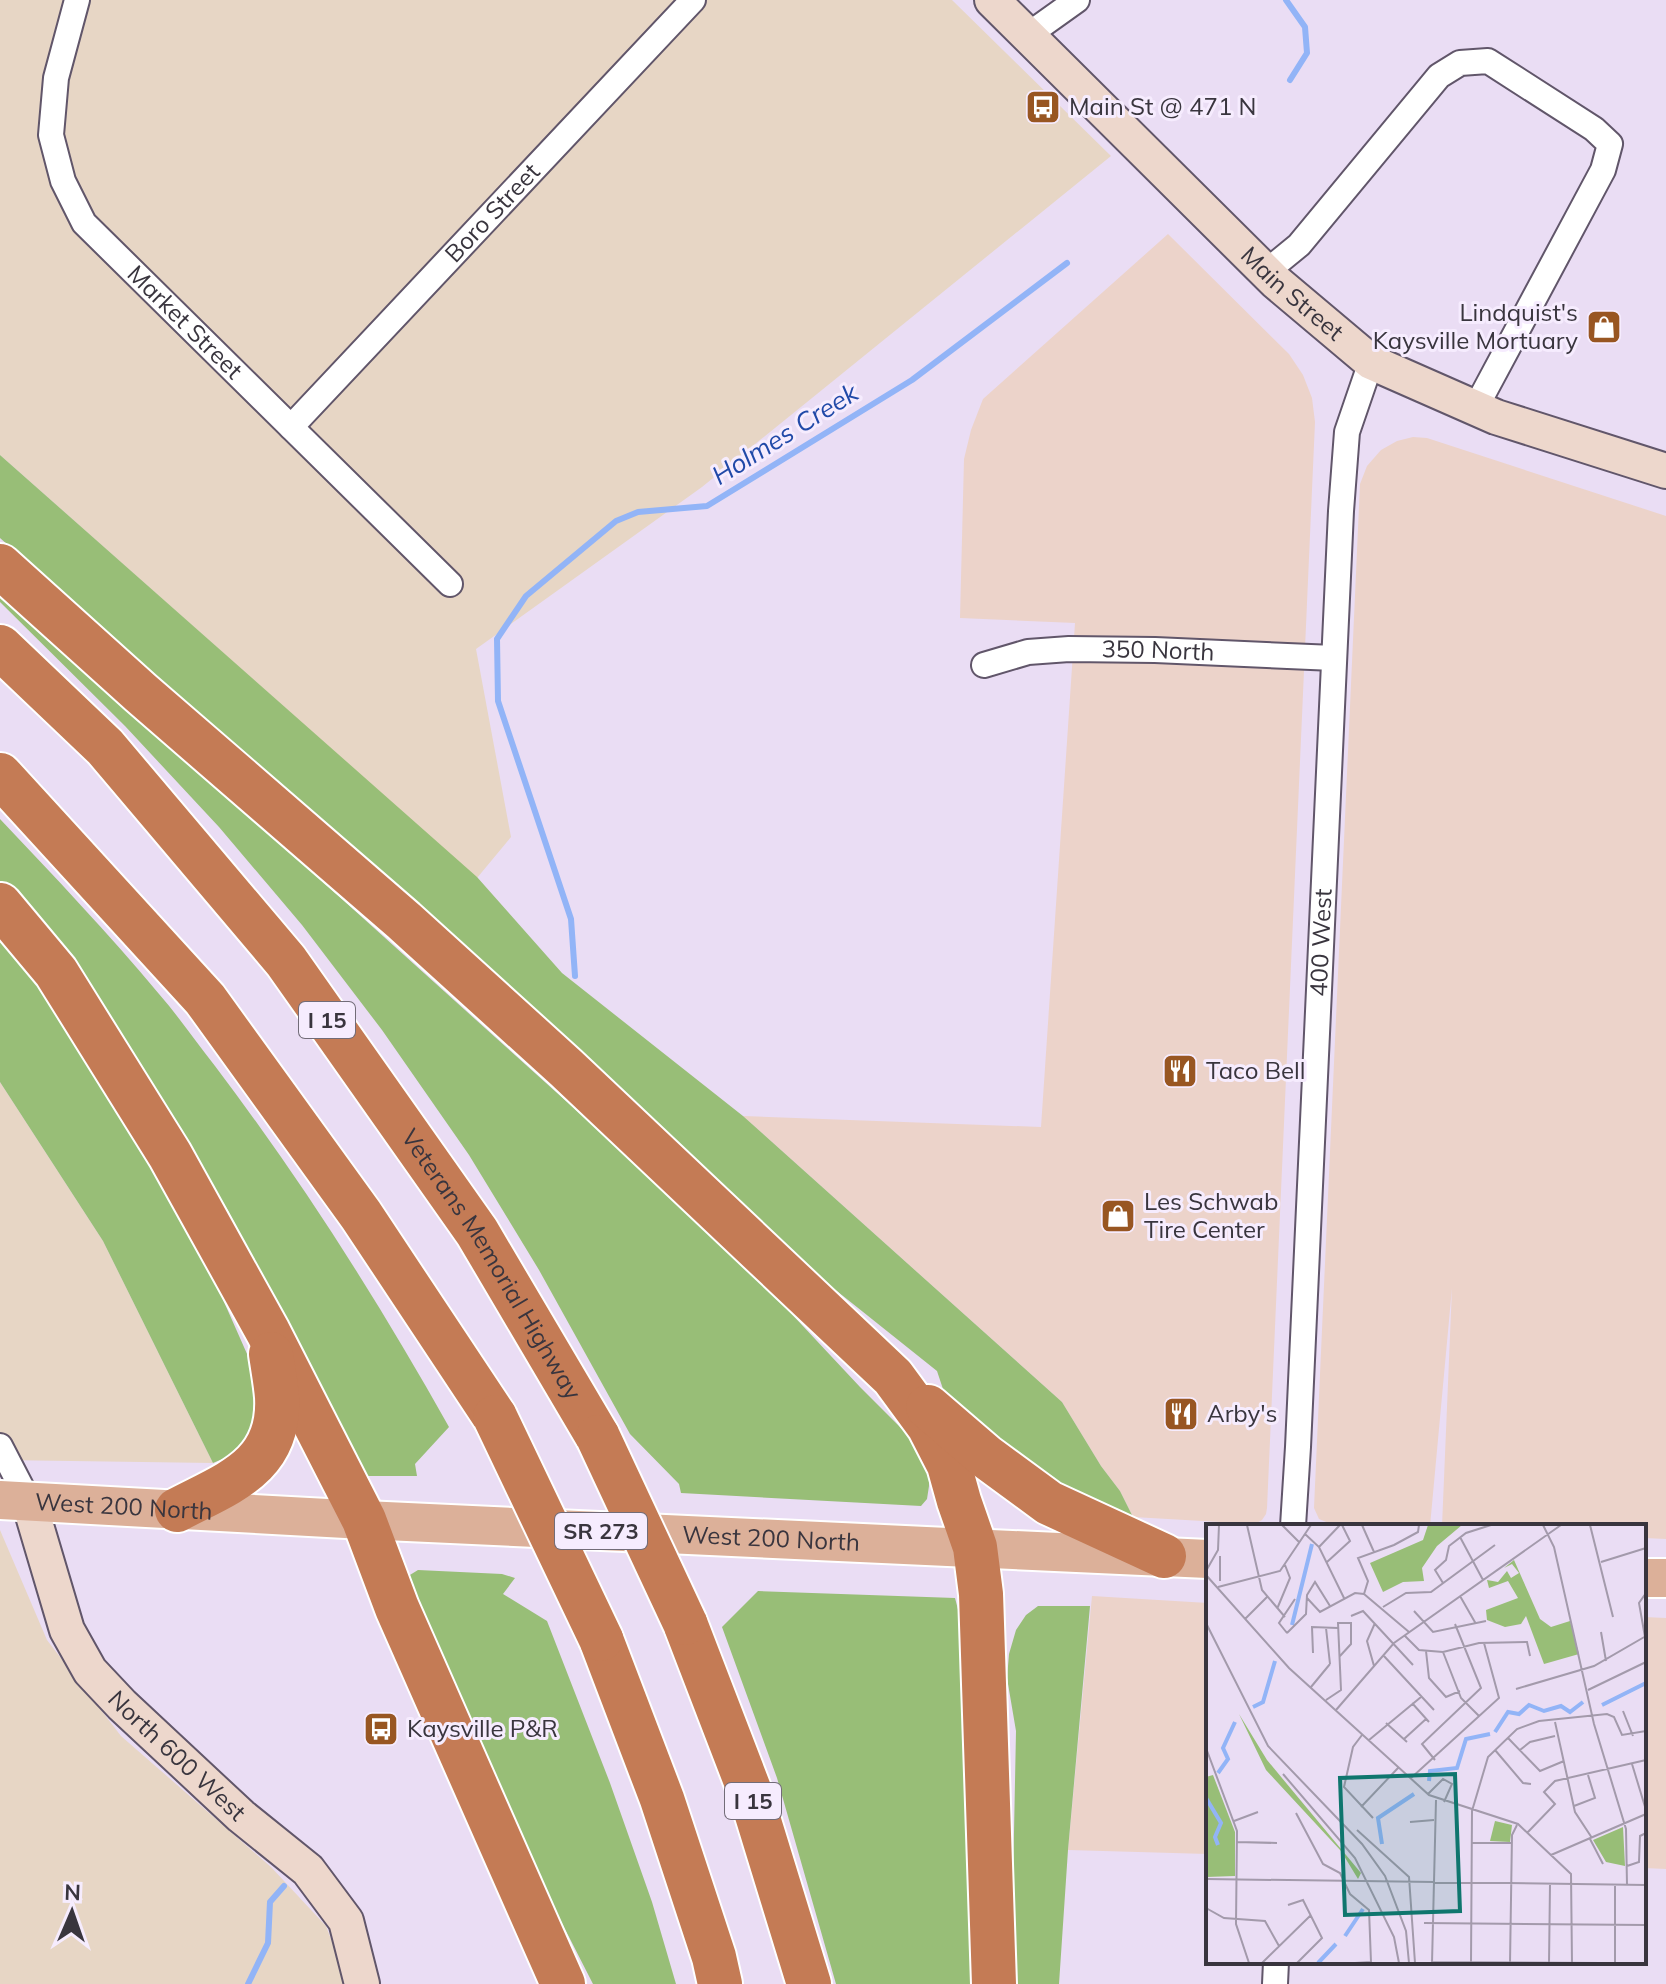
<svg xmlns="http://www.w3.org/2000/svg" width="1666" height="1984" font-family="Mulish,sans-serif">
  <rect width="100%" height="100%" fill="#eaddf4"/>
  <g fill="#ecd3ca">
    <polygon points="1168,234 1289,354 1303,375 1312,398 1315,422 1267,1508 1266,1514 1262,1520 1255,1524 1133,1517 1120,1491 1101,1466 1062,1402 743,1116 1041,1127 1075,623 960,618 964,459 971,430 983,399"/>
    <polygon points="1413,437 1427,438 1666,516 1666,1539 1644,1538 1644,1526 1442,1526 1452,1288 1430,1526 1331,1524 1319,1519 1314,1508 1360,484 1367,466 1381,450 1397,441"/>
    <polygon points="1092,1596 1208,1603 1208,1854 1068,1850"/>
    <polygon points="1644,1617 1666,1618 1666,1869 1644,1868"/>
  </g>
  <g fill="#e7d6c5">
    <polygon points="0,0 952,0 1111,156 702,487 476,649 511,837 477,878 0,455"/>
    <polygon points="0,1082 103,1241 213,1463 0,1460"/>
    <polygon points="0,1530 47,1640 121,1736 271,1867 326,1926 348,1984 0,1984"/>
  </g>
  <g fill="#98be77">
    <polygon points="0,455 477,877 562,973 743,1116 1062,1402 1101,1466 1120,1491 1133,1517 1110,1520 1083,1509 946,1398 937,1371 808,1268 90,617 0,538"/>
    <polygon points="0,591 657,1183 787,1309 860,1387 910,1437 929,1470 929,1486 927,1499 921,1506 681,1493 679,1484 630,1434 539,1270 469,1155 382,1030 302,925 219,827 125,726 0,602"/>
    <path d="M0,819C54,876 109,934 159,994C179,1017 196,1042 215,1066C302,1181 379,1302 449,1427L415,1464L417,1476H357L282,1311L227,1209L182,1135L0,884Z"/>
    <path d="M0,938L49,996L168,1181L217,1286L255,1372L264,1406C248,1435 246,1451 213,1463L103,1241L0,1082Z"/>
    <polygon points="418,1570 502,1574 515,1578 503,1594 547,1621 610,1783 652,1902 676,1984 593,1984 543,1886 405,1578"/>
    <polygon points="758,1591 955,1598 961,1621 974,1984 836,1984 777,1778 722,1627"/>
    <polygon points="1038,1606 1090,1606 1068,1850 1059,1984 1011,1984 1016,1731 1007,1678 1009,1654 1016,1630 1026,1615"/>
  </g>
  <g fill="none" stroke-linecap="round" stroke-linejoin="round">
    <g stroke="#92b4f7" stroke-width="6">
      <polyline points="1286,0 1305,27 1307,53 1290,80"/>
      <polyline points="575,976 571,919 498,701 497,639 526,596 616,521 638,512 707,506 912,380 1067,263"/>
      <polyline points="248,1984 268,1943 270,1902 284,1886"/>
    </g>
    <g stroke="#61566a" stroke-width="28">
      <g id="street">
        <path id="s1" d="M77,0L56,78L51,135L63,181L84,223L450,584"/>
        <polyline points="1028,35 1077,0"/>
        <polyline points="1266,272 1299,245 1439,76 1460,63 1488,61 1594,129 1610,144 1603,170 1475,409"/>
        <path id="s2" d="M291,427L693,0"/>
        <path id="s3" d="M984,665L1028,652L1069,649L1155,650L1334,658"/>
        <polyline points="0,1446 29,1502"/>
        <path id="s4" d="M1293,1526L1298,1447L1341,511L1347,432L1371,362"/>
        <polyline points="1275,1984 1276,1962"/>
      </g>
    </g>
    <g stroke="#61566a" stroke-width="38">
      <g id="secondary">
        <path id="s5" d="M992,0L1276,282L1371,362L1496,417L1666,471"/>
        <path id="s6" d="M29,1502L67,1630L90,1671L122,1705L241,1816L308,1870L346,1921L362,1984"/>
      </g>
    </g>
    <g stroke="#fff" stroke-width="42">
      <g id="primary">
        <path id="s7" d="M0,1500L364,1520L1208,1559"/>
        <polyline points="1644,1578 1666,1578"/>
      </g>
    </g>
    <g stroke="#fff" stroke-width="48">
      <g id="highway">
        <polyline points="0,566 141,693 404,921 566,1068 893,1377 929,1426 949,1465 959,1501 975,1547 981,1594 994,1984"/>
        <path id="s8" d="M0,647L105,747L286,961L477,1232L598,1437"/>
        <polyline points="0,775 205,999 361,1215 495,1417"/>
        <polyline points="0,905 56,972 170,1155 268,1332 364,1520 397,1608 563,1984"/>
        <polyline points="928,1407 985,1456 1049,1503 1164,1556"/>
        <path d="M177,1510C228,1483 281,1467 277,1397C276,1383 273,1368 271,1354"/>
        <polyline points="685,1623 750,1792 809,1984"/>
        <polyline points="601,1639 662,1799 714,1957 720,1984"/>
      </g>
    </g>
    <use href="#street" stroke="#fff" stroke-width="24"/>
    <use href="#secondary" stroke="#edd7cc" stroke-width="34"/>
    <use href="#primary" stroke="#dcb099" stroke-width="38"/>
    <use href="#highway" stroke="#c47b55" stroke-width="44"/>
    <g stroke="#fff" stroke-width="48" stroke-linecap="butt">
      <g id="highway-bridge">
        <polyline points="495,1417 601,1639"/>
        <polyline points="598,1437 685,1623"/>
      </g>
    </g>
    <use href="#highway-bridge" stroke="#c47b55" stroke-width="44"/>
  </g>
  <defs>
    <g id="bus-square" transform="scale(1.8)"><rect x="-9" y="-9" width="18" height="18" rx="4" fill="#985622" stroke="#f6ecfe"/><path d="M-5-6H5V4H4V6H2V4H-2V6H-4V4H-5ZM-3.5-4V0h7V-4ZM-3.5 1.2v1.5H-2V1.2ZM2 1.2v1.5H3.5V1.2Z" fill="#fff"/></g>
    <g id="shop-square" transform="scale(1.8)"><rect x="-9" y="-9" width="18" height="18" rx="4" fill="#985622" stroke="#f6ecfe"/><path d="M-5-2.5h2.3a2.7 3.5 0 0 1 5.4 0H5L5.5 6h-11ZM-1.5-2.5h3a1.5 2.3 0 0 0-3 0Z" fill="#fff"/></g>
    <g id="restaurant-square" transform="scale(1.8)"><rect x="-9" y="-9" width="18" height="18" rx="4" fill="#985622" stroke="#f6ecfe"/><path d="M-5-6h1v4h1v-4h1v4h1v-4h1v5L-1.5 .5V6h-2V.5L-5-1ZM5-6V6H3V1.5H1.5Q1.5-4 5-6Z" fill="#fff"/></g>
  </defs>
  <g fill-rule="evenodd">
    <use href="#bus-square" x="1043" y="107"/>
    <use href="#shop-square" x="1604" y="327"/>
    <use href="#restaurant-square" x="1180" y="1071"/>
    <use href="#shop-square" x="1118" y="1216"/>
    <use href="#restaurant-square" x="1181" y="1414"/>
    <use href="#bus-square" x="381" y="1729"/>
  </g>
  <g text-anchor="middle" stroke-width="6" stroke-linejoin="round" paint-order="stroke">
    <g fill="#f6ecfe" stroke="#726c78" stroke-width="2">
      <rect x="299" y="1002" width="56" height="36" rx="6"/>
      <rect x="555" y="1513" width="92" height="36" rx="6"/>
      <rect x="725" y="1783" width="56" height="36" rx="6"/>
    </g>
    <g font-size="22" font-weight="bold" fill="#39353e">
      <text x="327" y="1028">I 15</text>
      <text x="601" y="1539">SR 273</text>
      <text x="753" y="1809">I 15</text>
    </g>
    <g font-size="24" fill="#39353e" stroke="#f6ecfe" text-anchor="start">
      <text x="1069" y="115">Main St @ 471 N</text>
      <text x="1578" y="321" text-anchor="end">Lindquist's<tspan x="1578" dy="28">Kaysville Mortuary</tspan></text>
      <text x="1206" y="1079">Taco Bell</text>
      <text x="1144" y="1210">Les Schwab<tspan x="1144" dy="28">Tire Center</tspan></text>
      <text x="1207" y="1422">Arby's</text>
      <text x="407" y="1737">Kaysville P&amp;R</text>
    </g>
    <g font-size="24" fill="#39353e" stroke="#f6ecfe">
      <text dy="8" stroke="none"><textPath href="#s2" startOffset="294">Boro Street</textPath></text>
      <text dy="8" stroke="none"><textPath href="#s5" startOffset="420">Main Street</textPath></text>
      <text dy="8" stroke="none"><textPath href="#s1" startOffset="374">Market Street</textPath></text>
      <text dy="8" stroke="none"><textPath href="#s3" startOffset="176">350 North</textPath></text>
      <text dy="8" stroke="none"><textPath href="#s4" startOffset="584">400 West</textPath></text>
      <text dy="8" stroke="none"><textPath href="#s8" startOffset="792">Veterans Memorial Highway</textPath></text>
      <text dy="8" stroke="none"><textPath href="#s7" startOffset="124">West 200 North</textPath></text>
      <text dy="8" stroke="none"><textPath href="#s7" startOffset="772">West 200 North</textPath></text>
      <text dy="8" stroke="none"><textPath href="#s6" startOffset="302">North 600 West</textPath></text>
    </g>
    <g font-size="26" font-style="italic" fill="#2049a8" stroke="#f6ecfe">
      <text transform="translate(785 434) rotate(-32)" y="9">Holmes Creek</text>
    </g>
  </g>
  <g transform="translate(1206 1524)">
    <rect width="440" height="440" fill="#eaddf4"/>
    <path d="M222,1H256L231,22L216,44L218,57L197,58L177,68L164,39L217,16ZM308,36L334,95L345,103L364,97L373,130L338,140L320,92L315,100L299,103L281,96L280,86L312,74L302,57L283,64L281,56L292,58L301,47L305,54L313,49L306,40L298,44ZM33,190L61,236L155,349L152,355L135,327L60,246ZM7,251L29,308V352L0,353V253ZM289,297L306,301L304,318L284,317ZM417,303L419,342L400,338L387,316Z" fill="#98be77"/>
    <path fill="none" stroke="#92b4f7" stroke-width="4" d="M86,101L106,20M396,181L440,159M47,183L57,178L69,137M289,208L302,188L313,190L323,181L338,187L355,182L364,188L377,178M12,249L22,235L17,224L29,198M223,257L224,247L251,244L260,215L284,210M0,274L15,299L9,313L12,321M176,320L172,294L208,270M139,412L157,385M112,439L130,420"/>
    <path fill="none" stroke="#a39aab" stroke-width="2" d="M41,1L56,66L79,93M76,1L93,18M156,1L168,28M337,1L348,23L388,200L420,305L421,361M384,1L407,93M99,10L113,23L138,74M254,13L277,56M113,23L134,1M14,32V57M121,38L144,17L136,1M395,38L440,24M0,47L12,26L13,1M0,51L83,144L223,271L312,300L365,350L366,439M237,59L229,46L240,36L243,22L260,9L285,1M12,63L74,47L105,1M158,70L162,57L152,34L188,21L212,8L213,1M158,70L203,108M254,72L270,100M101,74L114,88L149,69L158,70M177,83L200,69L225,68L289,21M71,85L84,54L79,41M208,87L227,108L280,97M145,92L157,87L207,141M39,95L61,73M0,99L62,222L156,320L179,352L200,407L203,439M120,104L124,140M395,108L400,137M81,109L100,90L101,71L109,58L124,82M81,109L73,99L89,75M198,111L213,126L237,128L273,119L321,118L324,132M439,113L433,79L440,69M220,127L223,154L240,173L254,167M237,128L255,174L273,192M107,129L106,103L132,104M177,131L228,186M168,142L161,117L169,99M105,163L124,140M310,165L388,142L440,112M382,166L440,138M120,176L135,166L132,99H145V120L134,132M206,179L223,198M130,186L188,119L355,1M417,187L427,212M349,198L369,288L386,314M180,199L201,218M156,211L147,223L138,263L167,294M302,214L334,247L358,237M198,215L220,195M163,216L215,173M0,224L31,307L30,400L43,439M289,226L317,259L325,260M314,226L324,218L349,212M229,236L216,220L275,164L249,100M426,240L440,286M77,250L149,334L188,413L193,439M205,254L293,174L278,119M222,270L237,255L246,260L238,278M368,282L389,274L382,251M155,283L192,244M90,289L117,340L134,349L144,370L163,386L165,438L149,439M28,297L52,288M204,298L228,296M151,306L203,353L209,439M321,309L349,280L338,268L349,257L440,236M384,315L397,340M31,318L71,319M266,319H305M345,331L440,290M421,342L433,338L434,312L440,309M0,355L440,361M82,381L97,376L116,414L91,439M0,384L18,394L59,397L73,422M218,399L440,401M226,438L395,439M56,439L105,391M226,439L230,276M265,439L266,287L282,233L311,205L333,197L401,190L408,193L416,211L440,207M304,439L306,311L311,301M343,439L344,360M409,439V361"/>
    <path fill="#0f766e" fill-opacity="0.15" stroke="#0f766e" stroke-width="4" d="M249,250L254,387L139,391L134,254Z"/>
    <rect width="440" height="440" fill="none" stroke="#39353e" stroke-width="4"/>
  </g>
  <g transform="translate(72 1912) rotate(2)" stroke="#f6ecfe" stroke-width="6" paint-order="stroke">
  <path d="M0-6L14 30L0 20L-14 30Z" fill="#39353e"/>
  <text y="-12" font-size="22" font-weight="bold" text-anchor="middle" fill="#39353e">N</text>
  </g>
</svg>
